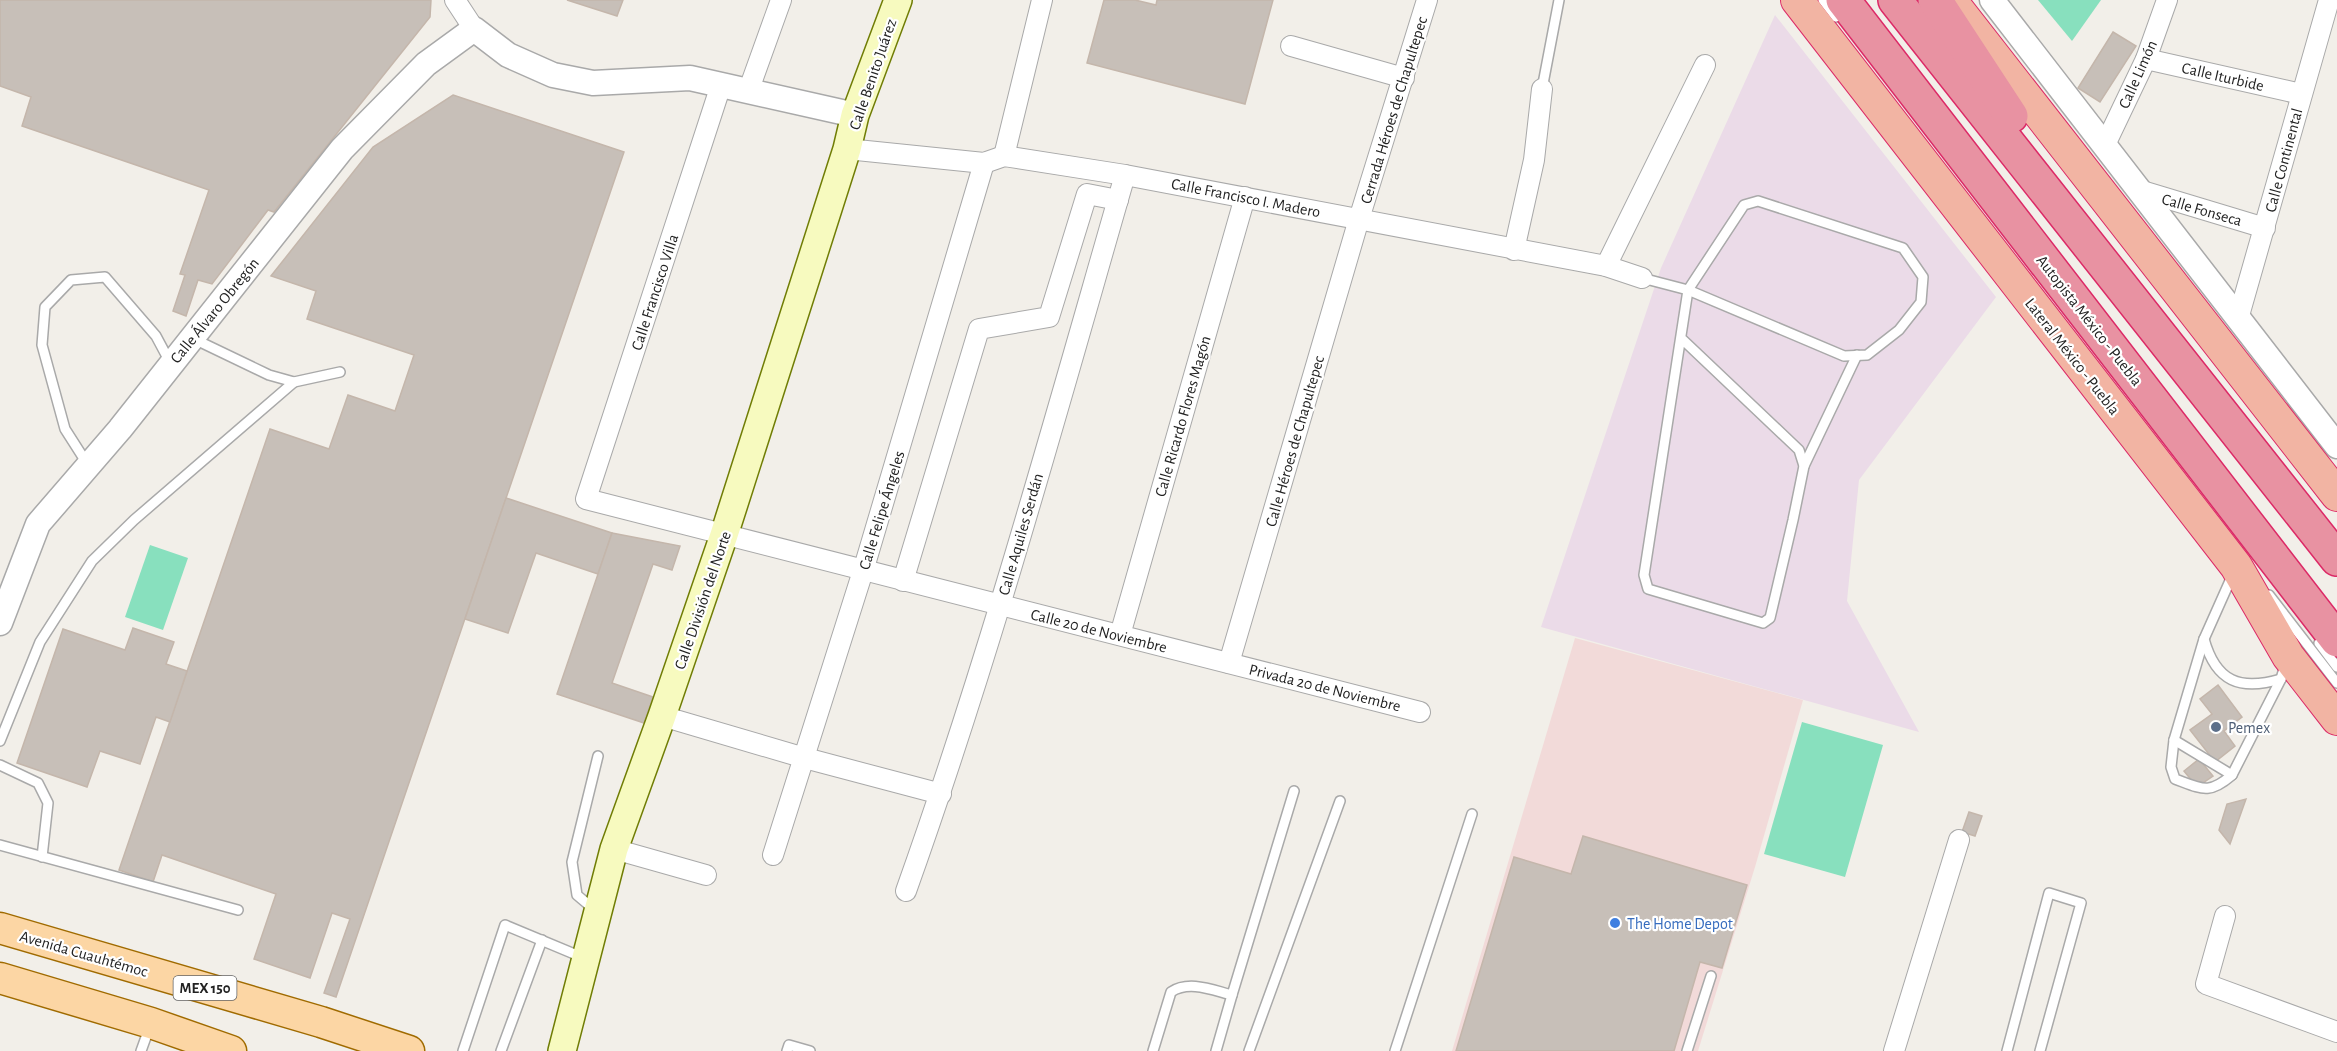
<svg xmlns="http://www.w3.org/2000/svg" width="2337" height="1051" font-family="'Alegreya Sans',sans-serif">
  <rect width="100%" height="100%" fill="#f2efe9"/>
  <polygon fill="#f2dad9" points="1575,638 1803,700 1755,867 1698,1051 1452,1051"/>
  <polygon fill="#ebdbe8" points="1775,15 1996,297 1859,480 1847,601 1919,732 1541,627 1661,268"/>
  <g fill="#88e0be">
    <polygon points="2038,0 2101,0 2072,41"/>
    <polygon points="150,545 188,558 163,630 125,617"/>
    <polygon points="1802,722 1883,745 1845,877 1764,854"/>
  </g>
  <g fill="#c7bfb8" stroke="#c4b6ab" stroke-width="1.5">
    <polygon points="0,0 431,0 430,17 274,212 268,210 212,284 198,280 186,316 173,311 185,275 180,274 209,190 22,126 31,97 0,86"/>
    <polygon points="567,0 623,0 617,16"/>
    <polygon points="1104,0 1135,0 1156,5 1157,0 1273,0 1245,104 1087,63"/>
    <polygon points="2113,32 2136,46 2100,102 2078,88"/>
    <polygon points="453,95 624,152 336,997 324,993 350,919 332,913 310,978 254,959 276,894 162,855 153,882 119,870 270,429 329,449 348,395 395,411 414,355 307,319 316,291 271,276 373,147"/>
    <polygon points="506,498 612,533 598,574 536,553 508,633 465,619"/>
    <polygon points="612,533 680,546 672,570 653,564 612,683 653,697 644,723 557,694"/>
    <polygon points="133,628 174,642 166,664 187,671 170,722 156,717 140,764 100,751 87,787 17,763 63,629 125,650"/>
    <polygon points="2218,685 2242,717 2224,731 2235,746 2215,762 2190,730 2212,714 2200,699"/>
    <polygon points="2199,759 2213,776 2197,787 2184,771"/>
    <polygon points="2246,799 2230,844 2219,830 2227,804"/>
    <polygon points="1969,812 1982,816 1975,836 1962,832"/>
    <polygon points="1583,836 1747,885 1722,968 1700,962 1674,1051 1456,1051 1514,857 1571,874"/>
  </g>
  <g fill="none" stroke-linecap="round" stroke-linejoin="round">
    <g stroke="#a9a9a9" stroke-width="12">
      <g id="service">
        <polyline points="1823,0 1836,17"/>
        <polyline points="1542,89 1559,0"/>
        <polygon points="1758,201 1903,248 1923,277 1921,302 1899,330 1867,355 1844,356 1688,290 1744,205"/>
        <polyline points="1642,278 1688,290 1644,575 1648,589 1763,623 1770,618 1793,520 1804,466 1799,450 1682,339"/>
        <polyline points="194,339 269,375 294,382 340,372"/>
        <polyline points="88,465 65,429 42,345 45,307 71,280 105,277 156,336 171,364"/>
        <polyline points="1804,466 1857,355"/>
        <path d="M2233,574L2204,639L2174,740L2171,767L2175,779C2202,789 2209,795 2232,775L2281,679L2285,665"/>
        <polyline points="2269,595 2337,683"/>
        <path d="M2204,639C2216,682 2240,691 2281,679"/>
        <polyline points="2319,643 2337,667"/>
        <polyline points="2174,740 2232,775"/>
        <polyline points="0,741 40,642 92,561 134,520 294,382"/>
        <polyline points="0,765 38,783 48,803 42,857"/>
        <polyline points="0,845 238,910"/>
        <polyline points="596,908 590,906 577,895 572,862 598,756"/>
        <polyline points="141,1051 150,1026"/>
        <polyline points="463,1051 505,925 584,958"/>
        <polyline points="501,1051 542,940"/>
        <polyline points="787,1051 789,1045 810,1051"/>
        <path d="M1153,1051L1171,992C1189,980 1212,990 1232,995L1294,791"/>
        <polyline points="1216,1051 1232,995"/>
        <polyline points="1249,1051 1340,801"/>
        <polyline points="1395,1051 1472,814"/>
        <polyline points="1687,1051 1711,976"/>
        <polyline points="2007,1051 2049,893 2081,903 2040,1051"/>
      </g>
    </g>
    <g stroke="#a9a9a9" stroke-width="22">
      <g id="minor">
        <polyline points="455,0 474,29"/>
        <polyline points="1291,46 1404,78"/>
        <polyline points="2146,59 2301,94"/>
        <polyline points="721,85 586,499 1420,712"/>
        <polyline points="748,92 781,0"/>
        <polyline points="2104,147 2146,59 2167,0"/>
        <polyline points="847,149 984,163 1004,156 1125,175 1606,266 1642,278"/>
        <polyline points="1004,156 1042,0"/>
        <polyline points="2139,190 2265,228"/>
        <polyline points="1514,250 1534,160 1542,89"/>
        <polyline points="1606,266 1705,65"/>
        <polyline points="2238,319 2329,0"/>
        <polyline points="903,581 979,329 1049,317 1087,194 1118,200"/>
        <polyline points="1120,635 1245,197"/>
        <polyline points="1229,663 1359,219 1427,0"/>
        <polyline points="662,716 805,758 941,794"/>
        <polyline points="614,849 706,875"/>
        <polyline points="773,855 863,571 984,163"/>
        <path d="M906,891C990,656 1056,414 1125,175"/>
        <polyline points="2225,916 2206,984 2337,1032"/>
        <polyline points="1894,1051 1959,840"/>
      </g>
    </g>
    <g stroke="#a9a9a9" stroke-width="27">
      <g id="tertiary">
        <polyline points="1992,0 2337,446"/>
        <polyline points="0,623 38,524 120,429 342,149 426,64 474,29 508,55 553,75 593,83 690,78 855,115"/>
      </g>
    </g>
    <g stroke="#707d05" stroke-width="30">
      <polyline id="secondary" points="562,1051 614,849 662,716 724,535 847,149 855,115 898,0"/>
    </g>
    <g stroke="#a06b00" stroke-width="33">
      <g id="primary">
        <polyline points="0,928 321,1022 409,1051"/>
        <polyline points="0,978 151,1023 231,1051"/>
      </g>
    </g>
    <g stroke="#dc2a67" stroke-width="34">
      <g id="trunk">
        <polyline points="1797,0 2236,566 2288,656 2337,719"/>
        <polyline points="1952,2 2337,495"/>
      </g>
    </g>
    <g stroke="#dc2a67" stroke-width="36">
      <g id="motorway">
        <polyline points="1843,0 2337,640"/>
        <polyline points="1895,0 2337,559"/>
        <polyline points="1935,0 2011,116"/>
      </g>
    </g>
    <use href="#service" stroke="#fff" stroke-width="9"/>
    <use href="#minor" stroke="#fff" stroke-width="20"/>
    <use href="#tertiary" stroke="#fff" stroke-width="24"/>
    <use href="#secondary" stroke="#f7fabf" stroke-width="27"/>
    <use href="#primary" stroke="#fcd6a4" stroke-width="30"/>
    <use href="#trunk" stroke="#f2b4a3" stroke-width="32"/>
    <use href="#motorway" stroke="#e892a2" stroke-width="33"/>
  </g>
  <circle fill="#5c6f8a" stroke="#fff" stroke-width="2" cx="2216" cy="727" r="6"/>
  <circle fill="#3f7fe0" stroke="#fff" stroke-width="2" cx="1615" cy="923" r="6"/>
  <g text-anchor="middle" stroke-width="4.5" stroke-linejoin="round" paint-order="stroke">
    <rect fill="#fff" stroke="#646464" stroke-width="1.5" x="173.5" y="976" width="63" height="24" rx="4.5"/>
    <g font-size="15" font-weight="bold" fill="#222">
      <text x="205" y="993">MEX 150</text>
    </g>
    <g font-size="16" fill="#222" stroke="#fff">
      <text transform="translate(872 74) rotate(-71)" y="6">Calle Benito Juárez</text>
      <text transform="translate(2137 74) rotate(-66)" y="6">Calle Limón</text>
      <text transform="translate(2223 76) rotate(13)" y="6">Calle Iturbide</text>
      <text transform="translate(1393 110) rotate(-73)" y="6">Cerrada Héroes de Chapultepec</text>
      <text transform="translate(2283 160) rotate(-75)" y="6">Calle Continental</text>
      <text transform="translate(1246 197) rotate(11)" y="6">Calle Francisco I. Madero</text>
      <text transform="translate(2202 209) rotate(16)" y="6">Calle Fonseca</text>
      <text transform="translate(654 292) rotate(-72)" y="6">Calle Francisco Villa</text>
      <text transform="translate(214 310) rotate(-51)" y="6">Calle Álvaro Obregón</text>
      <text transform="translate(2090 320) rotate(52)" y="6">Autopista México - Puebla</text>
      <text transform="translate(2073 356) rotate(52)" y="6">Lateral México - Puebla</text>
      <text transform="translate(1182 416) rotate(-74)" y="6">Calle Ricardo Flores Magón</text>
      <text transform="translate(1294 441) rotate(-74)" y="6">Calle Héroes de Chapultepec</text>
      <text transform="translate(881 510) rotate(-73)" y="6">Calle Felipe Ángeles</text>
      <text transform="translate(1020 534) rotate(-74)" y="6">Calle Aquiles Serdán</text>
      <text transform="translate(702 600) rotate(-71)" y="6">Calle División del Norte</text>
      <text transform="translate(1099 630) rotate(14)" y="6">Calle 20 de Noviembre</text>
      <text transform="translate(1325 687) rotate(14)" y="6">Privada 20 de Noviembre</text>
      <text transform="translate(84 953) rotate(16)" y="6">Avenida Cuauhtémoc</text>
    </g>
    <g font-size="16" fill="#4e5e75" stroke="#fff" text-anchor="start">
      <text x="2228" y="733">Pemex</text>
    </g>
    <g font-size="16" fill="#366cbe" stroke="#fff" text-anchor="start">
      <text x="1627" y="929">The Home Depot</text>
    </g>
  </g>
</svg>
